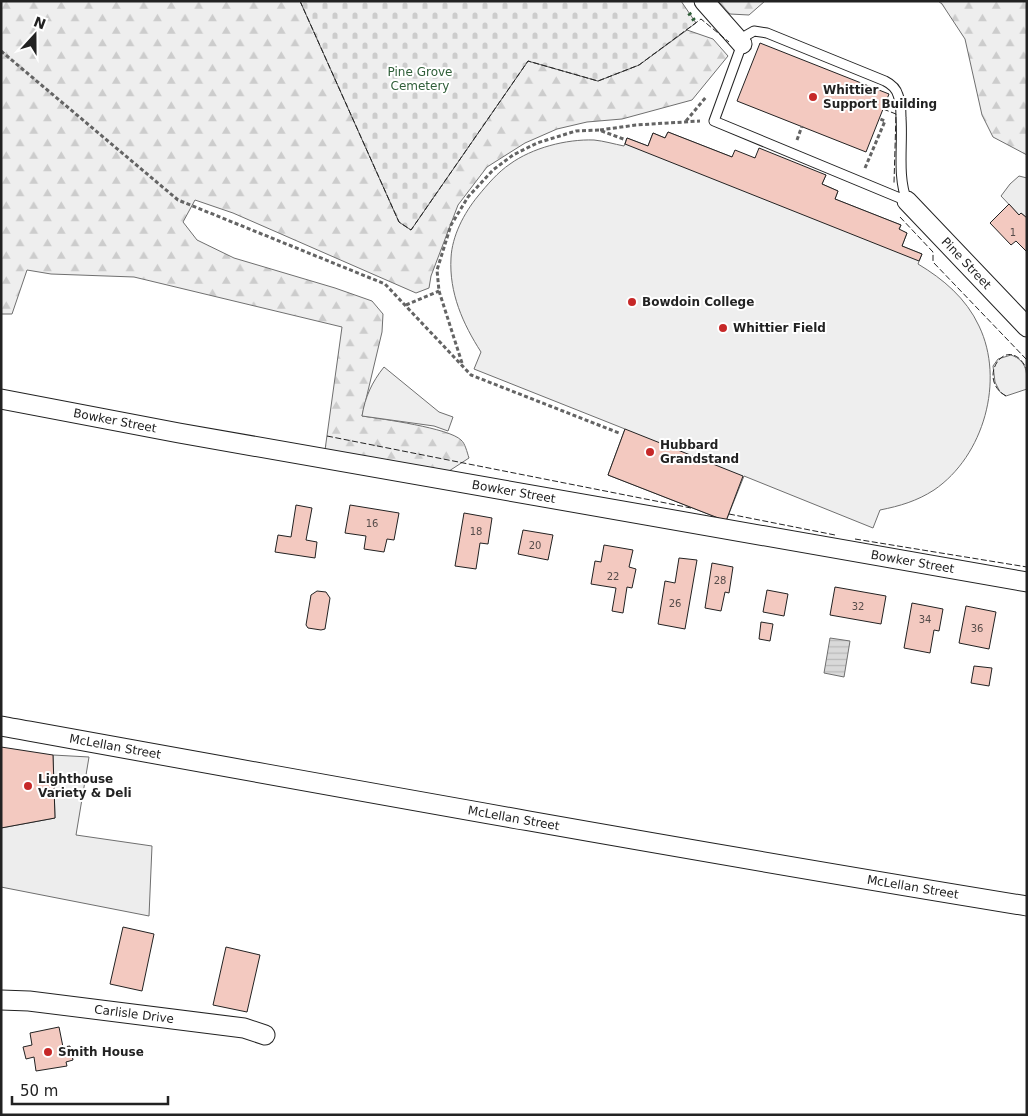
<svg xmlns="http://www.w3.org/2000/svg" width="1028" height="1116" font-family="'DejaVu Sans',sans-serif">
  <defs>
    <pattern id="forest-firs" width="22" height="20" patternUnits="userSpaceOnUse" patternTransform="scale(1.25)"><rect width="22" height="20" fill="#eee"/><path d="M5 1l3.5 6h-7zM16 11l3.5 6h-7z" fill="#ccc"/></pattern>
    <pattern id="cemetery-stones" width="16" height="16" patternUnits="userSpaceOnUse" patternTransform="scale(1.25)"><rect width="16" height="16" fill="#eee"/><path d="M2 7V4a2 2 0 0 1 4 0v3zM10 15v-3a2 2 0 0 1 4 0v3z" fill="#ccc"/></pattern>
    <pattern id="water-rules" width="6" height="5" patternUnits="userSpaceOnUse" patternTransform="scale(1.25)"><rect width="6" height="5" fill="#d9d9d9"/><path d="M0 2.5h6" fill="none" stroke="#bababa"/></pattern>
  </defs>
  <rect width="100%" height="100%" fill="#fff"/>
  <g fill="url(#forest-firs)" stroke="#6f6f6f">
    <path d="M1,1H300L399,222L411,230L528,61L598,81L639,65L687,30L713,39L728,56L692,100L622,119L587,122L557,129L525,143L487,167L458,205L431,276L429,288L416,293L233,213L195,200L183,222L197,240L234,258L335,288L372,301L383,314L382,332L362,416C382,419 449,428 461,440C465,443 467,452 469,458L449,471L325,450L342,327L134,277L51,274L27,270L12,314H1Z"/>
    <polygon points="718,1 765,1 749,15 730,14"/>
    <polygon points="938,1 1027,1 1027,155 993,137 982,115 965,39 942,4"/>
  </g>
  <polygon fill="url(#cemetery-stones)" stroke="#6f6f6f" points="300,1 681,1 696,23 639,65 598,81 528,61 411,230 399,222"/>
  <g fill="#eee" stroke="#6f6f6f">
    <path d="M668,132L732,157L755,158L826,175L822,184L838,191L835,199L901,225L899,230L907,233L902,246L922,254L918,264C943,279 966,298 979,326C1005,380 984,456 934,490C917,501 900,506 880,510L873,528L744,476L726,521L608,475L625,429L474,369L481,352C463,324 449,293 451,258C452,236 464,213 478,196C487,185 498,172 510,164C532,148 566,139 594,140C604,141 614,144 624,146L627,138L648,146L653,133L665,138Z"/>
    <path d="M1011,355C1028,361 1027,374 1027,389L1006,396L1000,392L995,382L993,366L998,359Z"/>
    <path d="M384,367L439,412L453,417L448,431L434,426L362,416C365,397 372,382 384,367Z"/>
  </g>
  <g fill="#ededed" stroke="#6f6f6f">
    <polygon points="1019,176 1027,178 1027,218 1021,213 1019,215 1001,196 1010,184"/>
    <polygon points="53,755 89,757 76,835 152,846 149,916 1,887 1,828 55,818"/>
  </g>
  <polygon fill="url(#water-rules)" stroke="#6f6f6f" points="830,638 850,641 844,677 824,673"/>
  <g fill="#f3c9c0" stroke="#222">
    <polygon points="760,43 889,94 866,152 737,101"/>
    <polygon points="668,132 732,157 735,150 755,158 759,148 826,175 822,184 838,191 835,199 901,225 899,229 907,233 902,246 922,254 919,261 625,144 627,138 648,146 653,133 665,138"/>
    <polygon points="1009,204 1019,215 1021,213 1027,218 1027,252 1016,241 1011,245 990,223"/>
    <polygon points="625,429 743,476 726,521 608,475"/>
    <polygon points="296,505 312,508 306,540 317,542 315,558 275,552 278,535 291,537"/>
    <polygon points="350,505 399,513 394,540 387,539 384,552 364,549 366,536 345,533"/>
    <polygon points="464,513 492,518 488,544 480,543 476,569 455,566"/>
    <polygon points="523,530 553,535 548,560 518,554"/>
    <polygon points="604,545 633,550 629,567 636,569 632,588 627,587 623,613 612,611 616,588 591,584 595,561 601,562"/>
    <polygon points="679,558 697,560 685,629 658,624 665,581 675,583"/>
    <polygon points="712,563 733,567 729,593 725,592 721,611 705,608"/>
    <polygon points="835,587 886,596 881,624 830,615"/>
    <polygon points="767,590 788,594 784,616 763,612"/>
    <polygon points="317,591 326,592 330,598 325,629 321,630 308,628 306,625 311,595"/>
    <polygon points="912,603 943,609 939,631 934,630 930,653 904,648"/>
    <polygon points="966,606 996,612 989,649 959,643"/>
    <polygon points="761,622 773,624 770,641 759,639"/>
    <polygon points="974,666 992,668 989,686 971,683"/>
    <polygon points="1,747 53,755 55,818 1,828"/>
    <polygon points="123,927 154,934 142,991 110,984"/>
    <polygon points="226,947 260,955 247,1012 213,1005"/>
    <polygon points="59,1027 63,1047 70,1046 73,1060 66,1062 67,1066 36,1071 34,1057 26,1059 23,1047 32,1045 30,1033"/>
  </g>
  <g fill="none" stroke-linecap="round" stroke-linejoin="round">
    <g stroke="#222" stroke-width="11">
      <path id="lane" d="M754,31L767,33L885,81C891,84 896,88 898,95C901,102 901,111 901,118C903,145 897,176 907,201L714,121L742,44L747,35Z"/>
    </g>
    <g stroke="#222" stroke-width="21">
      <g id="street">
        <polyline points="704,1 742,44"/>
        <path id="s1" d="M907,201L1027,327"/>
        <path id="s2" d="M1,399L179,433L1027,582"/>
        <path id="s3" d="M1,726C343,788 684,850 1027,906"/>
        <path id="s4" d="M1,1000L29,1001L244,1028L265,1035"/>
      </g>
    </g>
    <g stroke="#646464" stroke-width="3" stroke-dasharray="4 2.5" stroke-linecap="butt">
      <polyline points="1,51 178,200 385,284 471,375 619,433"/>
      <polyline points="686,121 706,97"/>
      <polyline points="600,130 636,125 700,121"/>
      <polyline points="797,140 802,126"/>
      <polyline points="865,168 885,121 880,119"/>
      <polyline points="406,305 439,291"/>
      <polyline points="462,363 439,291 437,270 451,225 468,197 493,170 513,155 537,143 576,131 599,130 626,140"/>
    </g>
    <use href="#lane" stroke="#fff" stroke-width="9"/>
    <use href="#street" stroke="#fff" stroke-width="19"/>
    <polyline stroke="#2f5e38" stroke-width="4" stroke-dasharray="2.5 4" stroke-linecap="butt" points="689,13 696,23"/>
    <g stroke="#222" stroke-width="1" stroke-dasharray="6 2.5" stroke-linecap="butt">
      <polyline points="300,1 399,222 411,230 528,61 598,81 639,65 701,19 729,42"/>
      <polyline points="883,109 896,114 894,183"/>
      <polyline points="900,217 933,252 933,262 1027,360"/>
      <polyline points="1026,389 1027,388"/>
      <path d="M1006,396C974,378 1009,330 1027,370"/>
      <polyline points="327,436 691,508"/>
      <polyline points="729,514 835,535"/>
      <polyline points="855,539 1027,567"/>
    </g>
  </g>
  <g fill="#c62828" stroke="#fff" stroke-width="2">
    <circle cx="813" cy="97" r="5"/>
    <circle cx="632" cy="302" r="5"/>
    <circle cx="723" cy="328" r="5"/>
    <circle cx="650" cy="452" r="5"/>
    <circle cx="28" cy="786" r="5"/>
    <circle cx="48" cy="1052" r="5"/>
  </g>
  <g text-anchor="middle" stroke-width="4" stroke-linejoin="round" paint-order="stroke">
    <g font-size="10" fill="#564c4a">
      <text x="1013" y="236">1</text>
      <text x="372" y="527">16</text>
      <text x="476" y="535">18</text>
      <text x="535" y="549">20</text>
      <text x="613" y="580">22</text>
      <text x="720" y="584">28</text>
      <text x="675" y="607">26</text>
      <text x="858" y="610">32</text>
      <text x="925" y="623">34</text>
      <text x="977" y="632">36</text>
    </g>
    <g font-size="12" fill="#2f5e38" stroke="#fff">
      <text x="420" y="76">Pine Grove<tspan x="420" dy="14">Cemetery</tspan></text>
    </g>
    <g font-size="12" font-weight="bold" fill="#222" stroke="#fff" text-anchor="start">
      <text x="823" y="94">Whittier<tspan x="823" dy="14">Support Building</tspan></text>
      <text x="642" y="306">Bowdoin College</text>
      <text x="733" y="332">Whittier Field</text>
      <text x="660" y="449">Hubbard<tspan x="660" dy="14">Grandstand</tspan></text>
      <text x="38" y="783">Lighthouse<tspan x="38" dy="14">Variety &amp; Deli</tspan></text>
      <text x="58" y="1056">Smith House</text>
    </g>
    <g font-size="12" fill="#222" stroke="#fff">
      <text dy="4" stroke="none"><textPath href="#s1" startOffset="86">Pine Street</textPath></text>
      <text dy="4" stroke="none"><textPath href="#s2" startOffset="116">Bowker Street</textPath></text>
      <text dy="4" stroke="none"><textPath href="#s2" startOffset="521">Bowker Street</textPath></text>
      <text dy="4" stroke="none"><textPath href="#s2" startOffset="926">Bowker Street</textPath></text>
      <text dy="4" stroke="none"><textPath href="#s3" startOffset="116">McLellan Street</textPath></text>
      <text dy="4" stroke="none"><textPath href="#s3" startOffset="521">McLellan Street</textPath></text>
      <text dy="4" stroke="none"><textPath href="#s3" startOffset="926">McLellan Street</textPath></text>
      <text dy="4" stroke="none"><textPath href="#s4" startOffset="134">Carlisle Drive</textPath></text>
    </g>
  </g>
  <rect width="1028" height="1116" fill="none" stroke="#222222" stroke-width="5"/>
  <g transform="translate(35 35) rotate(21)" stroke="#ffffff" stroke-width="4" paint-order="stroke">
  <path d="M0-4L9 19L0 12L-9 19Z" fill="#222222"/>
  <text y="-8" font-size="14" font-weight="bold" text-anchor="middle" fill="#222222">N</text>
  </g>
  <path d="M12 1096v8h156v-8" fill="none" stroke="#222222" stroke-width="2.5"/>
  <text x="20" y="1096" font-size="15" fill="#222222" stroke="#ffffff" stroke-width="4" paint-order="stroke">50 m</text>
</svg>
